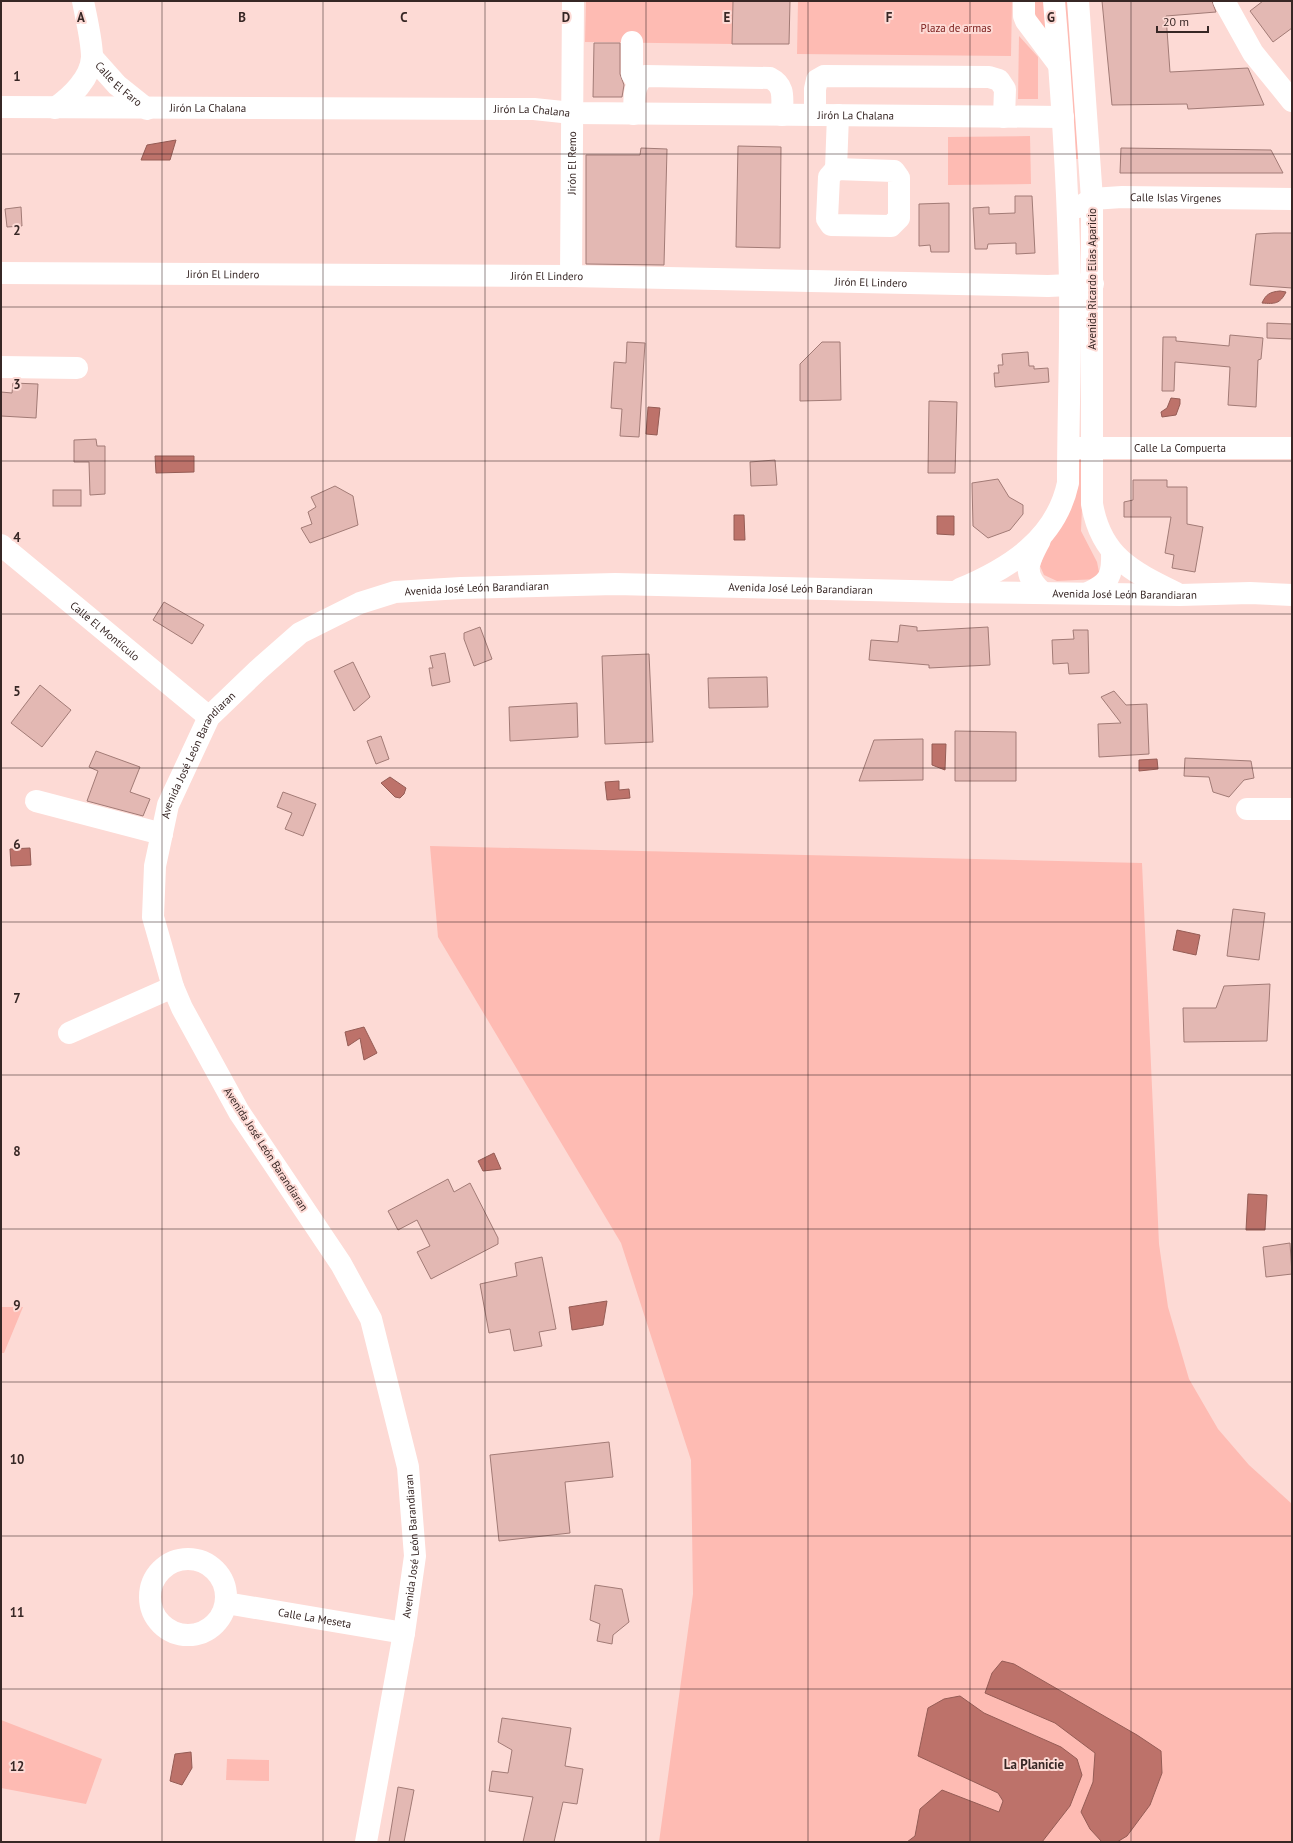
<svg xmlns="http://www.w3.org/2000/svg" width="1293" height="1843" font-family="'PT Sans',sans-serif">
  <rect width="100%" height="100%" fill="#fddad5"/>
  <g fill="#febbb3">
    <polygon points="586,1 733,1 732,44 585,42"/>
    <polygon points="798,1 1012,1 1011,56 797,54"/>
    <polygon points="1029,1 1045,1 1048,39 1032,17"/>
    <polygon points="1061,1 1070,1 1080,159 1076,159"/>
    <polygon points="1019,36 1038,57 1038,99 1018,99"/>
    <polygon points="1030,136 1031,184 948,185 948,137"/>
    <polygon points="1084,459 1081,531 1097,562 1099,572 1097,579 1057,581 1044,575 1040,566 1074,461"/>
    <polygon points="430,846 1142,863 1159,1244 1168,1307 1189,1379 1218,1429 1249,1465 1292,1504 1292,1842 659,1842 693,1594 691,1460 621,1243 438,937"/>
    <polygon points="1,1307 23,1307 4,1353 1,1353"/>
    <polygon points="1,1720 102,1759 86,1804 1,1788"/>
    <polygon points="227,1759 269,1760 269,1781 226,1780"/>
  </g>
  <g fill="#bd726a" stroke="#955c55">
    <polygon points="176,140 170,160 141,160 147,145"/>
    <path d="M1280,291L1286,292C1280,304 1275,304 1262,303C1266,294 1270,292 1280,291Z"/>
    <polygon points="1171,398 1180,399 1180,404 1176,415 1162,417 1161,412 1167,408"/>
    <polygon points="648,407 660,408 657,435 646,434"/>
    <polygon points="155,456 194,456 194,472 156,473"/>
    <polygon points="734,515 744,515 745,540 734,540"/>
    <polygon points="937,516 954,516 954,535 937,534"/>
    <polygon points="932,744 946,744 945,770 932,765"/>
    <polygon points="1157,759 1158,769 1139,771 1139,760"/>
    <polygon points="390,777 406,788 404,794 400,798 395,797 381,783"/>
    <polygon points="619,781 619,790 629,789 630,798 607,800 605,782"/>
    <polygon points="30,848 31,865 11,866 10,849"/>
    <polygon points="1177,930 1200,935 1196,955 1173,950"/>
    <polygon points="364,1027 377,1053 364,1060 360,1038 348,1046 345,1032"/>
    <polygon points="494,1153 501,1169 483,1171 478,1161"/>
    <polygon points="1248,1194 1267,1195 1265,1230 1246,1230"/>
    <polygon points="607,1301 603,1325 572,1330 569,1307"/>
    <polygon points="1002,1661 1014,1664 1137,1735 1161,1751 1162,1773 1150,1805 1127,1836 1117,1842 1102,1842 1090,1829 1081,1812 1093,1782 1095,1753 1055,1723 985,1693 992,1673"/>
    <polygon points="960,1696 984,1713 1061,1747 1077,1759 1082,1775 1070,1806 1042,1842 907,1842 915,1836 920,1809 942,1790 999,1812 1003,1801 998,1793 918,1756 928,1708 944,1699"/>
    <polygon points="191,1752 192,1768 182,1785 170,1781 175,1754"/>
  </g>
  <g fill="#e3b8b3" stroke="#a27b76">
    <polygon points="733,1 790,1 789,44 732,44"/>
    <polygon points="1102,1 1212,1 1216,12 1166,16 1170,72 1248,68 1264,105 1188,109 1187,104 1112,105"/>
    <polygon points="1263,1 1292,1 1292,28 1273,42 1250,11"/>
    <polygon points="594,43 620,43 620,74 624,85 622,97 593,97"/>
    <polygon points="738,146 781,147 780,248 736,247"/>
    <polygon points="641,148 667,149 664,265 586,264 586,155 640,155"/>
    <polygon points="1121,148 1271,150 1283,173 1120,173"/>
    <polygon points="1015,196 1032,196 1035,253 1016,254 1016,243 988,244 987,249 975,249 973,208 989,207 989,214 1015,213"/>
    <polygon points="949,203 949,252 931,252 930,245 919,246 919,204"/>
    <polygon points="21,207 22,226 7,227 5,209"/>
    <polygon points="1274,233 1292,233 1292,288 1250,285 1256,234"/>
    <polygon points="1267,323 1292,324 1292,339 1267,338"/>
    <polygon points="1230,335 1263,338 1261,359 1258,360 1256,407 1228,405 1230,367 1175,362 1174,391 1162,391 1163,337 1176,337 1176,341 1229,346"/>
    <polygon points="627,342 645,343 639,437 620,436 622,409 611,408 614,362 626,363"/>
    <polygon points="822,342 840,342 841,400 800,401 800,364"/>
    <polygon points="1028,352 1029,366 1034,366 1034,369 1048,368 1049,382 995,387 994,373 999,373 998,365 1003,365 1002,354"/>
    <polygon points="13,383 38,384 36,418 1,416 1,392 12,393"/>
    <polygon points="929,401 957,402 955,473 928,473"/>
    <polygon points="96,439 97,446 105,446 105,494 90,495 89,462 74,462 74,440"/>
    <polygon points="775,460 777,485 751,486 750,462"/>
    <polygon points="998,479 1009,497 1023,505 1023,514 1010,530 988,538 973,526 972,483"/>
    <polygon points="1133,480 1167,480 1167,487 1187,487 1187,524 1203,527 1195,572 1172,568 1174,555 1165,553 1171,517 1124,517 1124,502 1133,500"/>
    <polygon points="335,486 353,496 358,525 310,543 301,528 312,524 308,512 316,507 311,497"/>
    <rect x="53" y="490" width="28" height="16"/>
    <polygon points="164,602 204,625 192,644 153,620"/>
    <polygon points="900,625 917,627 917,631 988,627 990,665 929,668 929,665 869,660 871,640 898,642"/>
    <polygon points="480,627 492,659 474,666 464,639 464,633"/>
    <polygon points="1073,630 1088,630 1089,673 1069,674 1068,663 1053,664 1052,640 1074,639"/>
    <polygon points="445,653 450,682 432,686 429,668 433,668 430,656"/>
    <polygon points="649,654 653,742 605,744 602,656"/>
    <polygon points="353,662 370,697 354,711 334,671"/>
    <polygon points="767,677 768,707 709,708 708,678"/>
    <polygon points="40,685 71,710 42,747 11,723"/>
    <polygon points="1114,691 1126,705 1147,704 1149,754 1099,757 1098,724 1121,723 1101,697"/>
    <polygon points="577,703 578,737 510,741 509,707"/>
    <polygon points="955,731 1016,732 1016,781 955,781"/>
    <polygon points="381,736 389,759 376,764 367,741"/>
    <polygon points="923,739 923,780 859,781 874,740"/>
    <polygon points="96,751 140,767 130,792 150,799 143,816 87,801 98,771 89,767"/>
    <polygon points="1185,758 1251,761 1254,778 1244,780 1229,797 1213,792 1209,777 1184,776"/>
    <polygon points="283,792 316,804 303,836 285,829 292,813 277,807"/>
    <polygon points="1233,909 1265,913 1259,960 1227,956"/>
    <polygon points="1270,984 1267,1041 1184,1042 1183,1008 1216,1008 1224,986"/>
    <polygon points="448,1179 454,1192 470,1183 498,1238 498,1244 431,1279 417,1252 430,1246 417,1220 398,1230 388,1211"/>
    <polygon points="1290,1243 1292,1274 1266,1277 1263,1247"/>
    <polygon points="542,1257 556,1329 539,1332 542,1346 514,1351 510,1329 489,1333 480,1284 517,1276 515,1263"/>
    <polygon points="609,1442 613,1477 565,1482 570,1533 499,1541 490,1455"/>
    <polygon points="595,1585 622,1589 629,1622 613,1635 612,1644 597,1641 600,1624 590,1620"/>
    <polygon points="502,1718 571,1728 565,1766 583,1769 577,1804 563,1802 554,1842 523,1842 533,1797 489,1791 492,1771 508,1773 512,1750 498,1742"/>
    <polygon points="398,1787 414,1790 404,1842 389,1842"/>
  </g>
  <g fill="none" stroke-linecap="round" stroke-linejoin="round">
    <g stroke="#fff" stroke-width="22">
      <polyline points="1024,1 1024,16 1026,21 1059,65"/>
      <path d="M1078,1L1092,199V504C1101,556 1131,571 1176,593"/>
      <polyline points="1224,1 1253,53 1292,101"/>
      <polyline points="632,42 632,74 637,82"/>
      <path id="s1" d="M92,57L117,85L147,109"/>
      <path id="s2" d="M1,107L534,109L572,113L1063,117"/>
      <path d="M55,108C71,97 91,78 92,57C92,41 86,17 83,1"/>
      <path d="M634,114C635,99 632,85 645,76L770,78C786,86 782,99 782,115"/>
      <polyline points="815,115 815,89 817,80 824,76 989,77 999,80 1005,89 1004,117"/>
      <polygon points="836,169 894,171 899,178 899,218 891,226 831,225 827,219 829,177"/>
      <polyline points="836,169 838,115"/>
      <path id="s3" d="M1079,207L1092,199L1122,197L1292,199"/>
      <path id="s4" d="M1,273L571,276L1048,286L1093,284"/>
      <path id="s5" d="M571,276L573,1"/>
      <polyline points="1,367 77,368"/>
      <path id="s6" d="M1077,448H1292"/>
      <path d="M1040,540C1028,562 1021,574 1043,593"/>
      <path id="s7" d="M1,545L209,717"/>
      <path d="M960,589C1010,568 1056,539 1068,483C1068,416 1071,349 1070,283C1068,188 1062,95 1054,1"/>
      <path d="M1088,593C1109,583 1113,576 1112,552"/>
      <polyline points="36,801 162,834"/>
      <polyline points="1247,809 1292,809"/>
      <polyline points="69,1033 173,987"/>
      <circle cx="188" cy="1597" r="38"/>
      <path id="s8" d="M226,1603L404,1633"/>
      <path id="s9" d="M366,1842L404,1633L415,1556L408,1467L371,1319L341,1264L239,1112L182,1008L173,987L153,917L155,866L168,805L209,717L258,670L300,633L360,603L395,592L461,588L615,584L952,592L1180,595L1250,593L1292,595"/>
    </g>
  </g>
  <path fill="none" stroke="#372725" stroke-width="1" stroke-opacity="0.55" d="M162,1V1842M323,1V1842M485,1V1842M646,1V1842M808,1V1842M970,1V1842M1131,1V1842M1,154H1292M1,307H1292M1,461H1292M1,614H1292M1,768H1292M1,922H1292M1,1075H1292M1,1229H1292M1,1382H1292M1,1536H1292M1,1689H1292"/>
  <g text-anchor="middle" stroke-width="4" stroke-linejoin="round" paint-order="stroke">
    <g font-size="11" fill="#7c201e" stroke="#fddad5">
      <text x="956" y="32">Plaza de armas</text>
    </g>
    <g font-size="11" fill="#372725" stroke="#fddad5">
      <text dy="4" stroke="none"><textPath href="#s1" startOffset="38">Calle El Faro</textPath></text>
      <text dy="4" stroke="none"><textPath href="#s2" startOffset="207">Jirón La Chalana</textPath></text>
      <text dy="4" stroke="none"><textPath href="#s2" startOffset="531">Jirón La Chalana</textPath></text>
      <text dy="4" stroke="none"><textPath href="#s2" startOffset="855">Jirón La Chalana</textPath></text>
      <text dy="4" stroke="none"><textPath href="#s5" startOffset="113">Jirón El Remo</textPath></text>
      <text dy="4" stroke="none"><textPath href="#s3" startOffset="99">Calle Islas Virgenes</textPath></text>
      <text dy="4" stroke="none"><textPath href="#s4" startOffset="222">Jirón El Lindero</textPath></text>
      <text dy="4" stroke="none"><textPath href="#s4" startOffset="546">Jirón El Lindero</textPath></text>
      <text transform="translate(1092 279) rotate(-90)" y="4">Avenida Ricardo Elías Aparicio</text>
      <text dy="4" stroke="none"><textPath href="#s4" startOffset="870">Jirón El Lindero</textPath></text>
      <text dy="4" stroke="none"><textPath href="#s6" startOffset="103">Calle La Compuerta</textPath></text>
      <text dy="4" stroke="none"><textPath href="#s9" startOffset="1836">Avenida José León Barandiaran</textPath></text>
      <text dy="4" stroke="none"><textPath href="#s9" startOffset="1512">Avenida José León Barandiaran</textPath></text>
      <text dy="4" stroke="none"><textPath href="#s9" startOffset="2160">Avenida José León Barandiaran</textPath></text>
      <text dy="4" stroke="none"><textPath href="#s7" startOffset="135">Calle El Montículo</textPath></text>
      <text dy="4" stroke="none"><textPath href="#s9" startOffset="1164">Avenida José León Barandiaran</textPath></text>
      <text transform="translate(266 1149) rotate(57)" y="4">Avenida José León Barandiaran</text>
      <text dy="4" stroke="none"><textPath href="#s9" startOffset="300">Avenida José León Barandiaran</textPath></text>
      <text dy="4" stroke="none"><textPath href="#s8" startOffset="90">Calle La Meseta</textPath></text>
    </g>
    <g font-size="13" font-weight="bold" fill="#372725" stroke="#fddad5">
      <text x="1034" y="1769">La Planicie</text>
    </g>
  </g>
  <g font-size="13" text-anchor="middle" font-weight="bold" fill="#372725" stroke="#fddad5" stroke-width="4" stroke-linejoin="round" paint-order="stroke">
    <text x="81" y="22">A</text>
    <text x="242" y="22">B</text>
    <text x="404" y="22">C</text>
    <text x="566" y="22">D</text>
    <text x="727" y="22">E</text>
    <text x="889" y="22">F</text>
    <text x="1051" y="22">G</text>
    <text x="17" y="81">1</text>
    <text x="17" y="235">2</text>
    <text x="17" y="389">3</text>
    <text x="17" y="542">4</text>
    <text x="17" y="696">5</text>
    <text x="17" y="849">6</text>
    <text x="17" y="1003">7</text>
    <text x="17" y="1156">8</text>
    <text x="17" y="1310">9</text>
    <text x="17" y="1464">10</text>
    <text x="17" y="1617">11</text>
    <text x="17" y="1771">12</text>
  </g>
  <rect width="1293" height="1843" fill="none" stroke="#372725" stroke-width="4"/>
  <path d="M1157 26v6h51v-6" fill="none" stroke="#372725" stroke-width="2"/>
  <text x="1163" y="26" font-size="12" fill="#372725" stroke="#fddad5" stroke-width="3" paint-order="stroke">20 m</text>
</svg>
